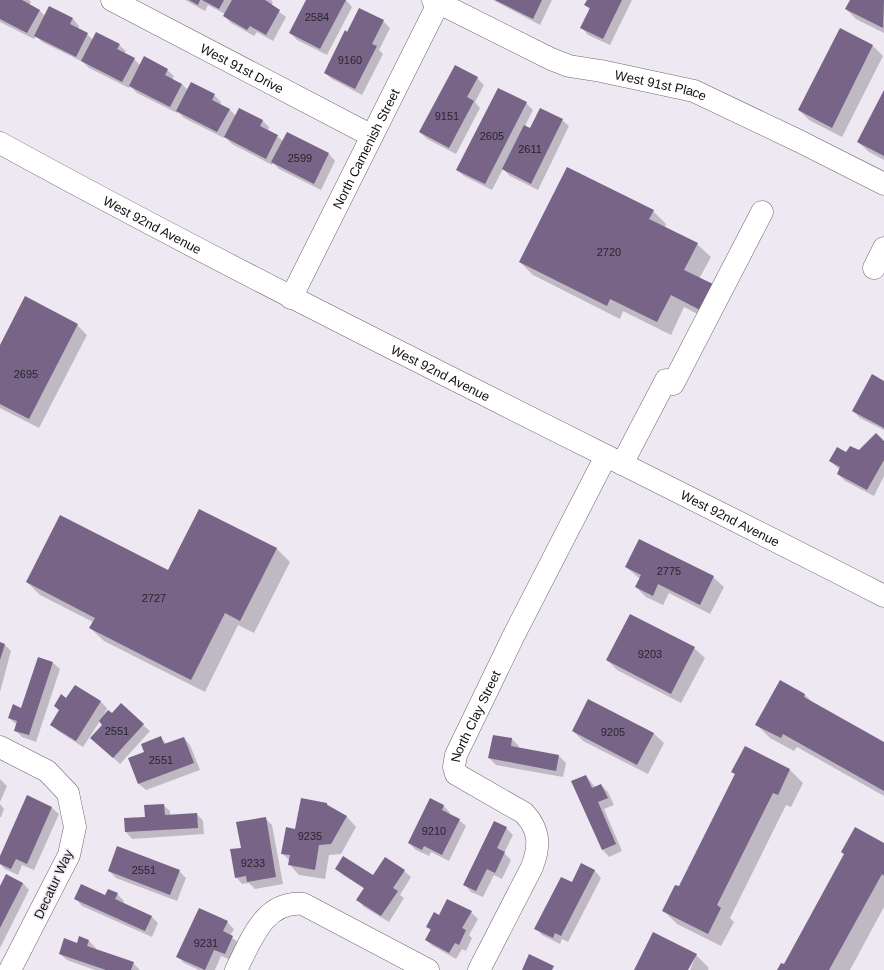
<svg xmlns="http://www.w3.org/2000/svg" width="884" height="970" font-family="Helvetica,sans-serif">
  <rect width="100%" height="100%" fill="#eee8f3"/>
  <g fill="#0003">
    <polygon points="0,0 29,0 31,2 29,6 39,10 45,16 50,7 73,19 79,26 78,29 87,34 93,40 119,45 126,51 124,54 134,59 140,65 167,70 174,76 172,80 182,84 188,90 214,95 221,102 220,105 229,109 236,116 263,121 269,127 268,131 277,136 283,141 329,154 335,161 321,190 279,169 273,163 272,165 232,144 225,137 224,138 184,118 178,112 177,113 137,93 130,86 129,88 89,68 83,62 42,42 36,36 34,39 0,22"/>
    <polygon points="185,0 271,0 273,3 271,6 286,17 273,41 257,32 254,36 231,23 224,16 225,14 208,5 205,11"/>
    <polygon points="308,0 346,0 352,7 327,55 297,40 290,33"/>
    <polygon points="493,0 552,0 540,25"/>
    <polygon points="588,0 632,0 610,45 588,35 582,28 590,10 585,5"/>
    <polygon points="851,0 884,0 884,33 856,19 846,9"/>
    <polygon points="383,21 390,28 379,50 383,54 362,95 332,79 325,73 348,33"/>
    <polygon points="840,29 873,46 883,56 842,137 809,120 799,110"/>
    <polygon points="477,78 484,85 475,102 480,108 456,154 427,139 420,132"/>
    <polygon points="884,92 884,160 869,152 858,142"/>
    <polygon points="526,103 533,110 525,126 531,129 562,120 569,126 538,190 510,176 503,169 492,190 464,176 457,170"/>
    <polygon points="653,211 666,224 665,228 697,244 711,257 699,279 713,322 684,307 671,335 623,311 620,319 533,275 520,262"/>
    <polygon points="77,325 87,335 39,428 0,408 0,347"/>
    <polygon points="884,382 884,430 860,418 853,411"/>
    <polygon points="884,442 884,476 874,496 845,481 838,474 840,470 830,461 847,454 859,452"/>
    <polygon points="200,510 277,549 290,562 254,633 238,625 205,692 104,641 90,628 93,622 40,595 27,582 169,571"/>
    <polygon points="626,567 713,577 724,587 710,614 669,593 663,605 646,597 636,587 640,579"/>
    <polygon points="0,643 5,645 11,651 0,692"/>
    <polygon points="694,648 705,658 681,703 617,670 607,660"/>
    <polygon points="53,663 60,669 36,742 22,737 15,730 17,725 9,718 22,709"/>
    <polygon points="780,681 805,695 813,703 884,743 884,796 797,747 794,751 770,738 756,724"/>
    <polygon points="75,686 101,702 107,708 102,719 112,715 143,725 150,731 120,764 98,744 103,725 100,721 83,747 58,731 51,724"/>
    <polygon points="573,731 653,733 664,743 648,774 583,741"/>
    <polygon points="493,736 512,739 519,746 518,748 559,756 566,763 563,777 496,765 489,758"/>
    <polygon points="160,737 167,744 184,738 190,745 200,770 146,790 139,784 145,753"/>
    <polygon points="745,747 790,770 803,783 791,807 786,805 730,918 734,922 721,946 677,924 664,911 679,888 735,774 733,772"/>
    <polygon points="586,776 595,787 601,785 608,792 614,805 604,809 622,851 609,857 603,850 573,781"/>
    <polygon points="0,779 7,786 0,802"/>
    <polygon points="27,797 52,808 59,814 34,870 22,865 18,875 5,869 0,864 0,859"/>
    <polygon points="431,800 444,806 450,813 449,814 459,820 466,826 449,861 431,852 429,856 416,850 409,843"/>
    <polygon points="0,804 4,809 1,817 0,817"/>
    <polygon points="327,804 346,816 356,827 341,854 329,855 325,879 299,875 289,864 290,861 282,853 296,830"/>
    <polygon points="163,805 170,811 170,816 197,814 203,821 204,834 132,839 126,832 125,819 146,818"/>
    <polygon points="265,818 272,825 283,884 255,889 249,883 242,884 236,877 242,848"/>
    <polygon points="506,828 513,835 504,853 511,860 502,879 494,875 483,897 471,892 465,885"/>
    <polygon points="884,844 884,907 850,970 778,970 784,966"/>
    <polygon points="582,864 595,871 601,878 568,942 562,939 560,944 542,935 536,928 572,883"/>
    <polygon points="336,868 373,876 404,871 411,877 400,895 404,898 389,922 364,907 358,900 365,889 343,875"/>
    <polygon points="109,871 179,871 186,878 177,901 116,878"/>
    <polygon points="23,883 29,890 0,948 0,889"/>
    <polygon points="117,894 124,901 123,904 151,916 158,923 152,937 82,906 76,899"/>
    <polygon points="471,912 478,919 469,935 472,938 466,951 462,949 456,959 433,946 426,940 431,931 427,927 439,916"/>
    <polygon points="227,922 234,929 230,936 239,943 231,960 221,956 215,970 199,970 184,963 178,957"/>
    <polygon points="79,938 89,941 96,948 95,950 133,963 140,970 95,970 67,960 60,954 77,944"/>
    <polygon points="696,955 709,968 708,970 690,970 695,958 693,958 687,970 635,970"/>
  </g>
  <g fill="#776487">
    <polygon points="0,0 22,0 40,10 27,33 0,19"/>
    <polygon points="189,0 200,0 198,5"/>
    <polygon points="202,0 224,0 219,9"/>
    <polygon points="232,0 265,0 280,10 266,35 250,26 247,30 223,16"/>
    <polygon points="306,0 346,0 320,49 289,33"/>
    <polygon points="495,0 542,0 533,19"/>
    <polygon points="587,0 622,0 603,39 580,28 590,8 584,5"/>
    <polygon points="850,0 884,0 883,28 845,9"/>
    <polygon points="49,6 73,18 70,24 88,33 76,57 34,36"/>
    <polygon points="359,8 384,20 372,44 377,46 355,89 324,73 345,30 347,32"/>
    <polygon points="840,28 873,45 832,128 798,110"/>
    <polygon points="96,32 120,44 117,49 135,58 122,82 81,61"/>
    <polygon points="144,56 168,69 165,75 182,84 170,107 129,86"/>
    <polygon points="455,65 478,77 467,97 474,101 449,148 419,132"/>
    <polygon points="191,82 215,94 212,100 230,109 217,132 176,111"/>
    <polygon points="498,88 527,102 485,184 456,170"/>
    <polygon points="884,90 884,156 857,142"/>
    <polygon points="239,108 263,120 260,126 278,135 266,159 224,137"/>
    <polygon points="540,108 563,119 531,184 502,169 524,125 530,128"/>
    <polygon points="287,132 329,153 314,184 271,162"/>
    <polygon points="567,167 654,210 649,219 698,243 684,270 713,284 700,310 671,295 657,322 610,299 607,306 519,262"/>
    <polygon points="25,296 78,324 29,419 0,404 0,345"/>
    <polygon points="872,374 884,381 884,428 852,411"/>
    <polygon points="876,433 884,441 884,460 867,490 837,474 840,467 829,461 837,447 846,452 850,446 859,450"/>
    <polygon points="199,509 277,548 240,621 225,613 191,680 89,628 95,618 26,582 60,515 168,570"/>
    <polygon points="639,539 714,576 700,605 658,584 653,596 635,587 641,575 625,567"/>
    <polygon points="630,614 695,647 671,694 606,660"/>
    <polygon points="0,642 5,644 0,660"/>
    <polygon points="38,657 53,662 29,735 14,731 17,721 8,718 13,704 21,708"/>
    <polygon points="780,680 805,694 804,697 884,742 884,791 783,734 781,738 755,725"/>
    <polygon points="75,685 101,701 76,741 50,725 59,710 54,706 61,694 66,698"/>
    <polygon points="588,699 654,733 637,765 572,731"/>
    <polygon points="121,703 144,724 113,758 90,738 102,725 99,721 108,710 112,713"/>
    <polygon points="493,735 512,738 511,746 559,755 556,771 488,758"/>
    <polygon points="161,736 164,744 184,737 194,763 138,784 128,758 144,752 141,744"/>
    <polygon points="745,746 790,769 778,795 773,793 717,905 721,908 708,934 662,911 675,885 679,886 735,774 731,772"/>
    <polygon points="586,775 592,788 601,784 608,798 598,802 616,844 602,850 571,781"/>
    <polygon points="27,795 52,807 27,864 16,859 11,869 0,864 0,856"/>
    <polygon points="301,798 327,803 327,805 347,816 331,844 319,845 315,870 288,865 290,855 281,854 286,827 295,829"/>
    <polygon points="430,798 444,805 442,810 460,819 442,855 424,846 422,850 408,843"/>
    <polygon points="164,804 165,815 197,813 198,828 125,832 124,818 145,817 144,805"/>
    <polygon points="266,817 276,877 247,882 246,876 235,878 230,849 241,848 236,822"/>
    <polygon points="494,821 507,827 497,848 505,852 495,873 487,869 476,891 463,885"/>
    <polygon points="855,827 884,843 884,876 882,874 829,970 777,970 781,963 784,964 844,854 841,852"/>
    <polygon points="117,846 180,870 170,895 108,871"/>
    <polygon points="343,856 373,875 385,857 405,870 393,888 398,891 381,916 356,900 364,888 335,869"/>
    <polygon points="581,863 595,870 561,936 555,933 553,938 534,929 561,877 572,882"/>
    <polygon points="6,874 23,883 0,928 0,886"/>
    <polygon points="81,884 105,895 108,889 118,893 115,899 152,916 145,931 74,899"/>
    <polygon points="447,899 472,911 462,928 466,930 459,945 455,943 449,953 425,940 431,929 426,927 434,912 439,915"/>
    <polygon points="199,908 228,921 223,931 233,936 225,954 214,950 205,970 176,957"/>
    <polygon points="653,932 697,954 688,970 634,970"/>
    <polygon points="79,936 89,940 87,946 134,962 131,970 106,970 59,954 64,938 77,943"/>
    <polygon points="529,954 554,966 552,970 522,970"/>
  </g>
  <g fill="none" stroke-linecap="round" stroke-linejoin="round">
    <g stroke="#6c6770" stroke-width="23">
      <g id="minor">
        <path id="s1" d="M112,0L372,136"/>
        <path id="s2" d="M433,0L551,59L569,66L601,71L694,91L799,141L884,184"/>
        <polyline points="874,268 884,248"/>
        <path id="s3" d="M291,298L440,0"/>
        <polyline points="673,384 762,212"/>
        <polyline points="622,464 666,380"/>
        <polyline points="0,747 47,771 68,793 75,827 69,855 10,970"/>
        <path d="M236,970C251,941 264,900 303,904L428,970"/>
        <path id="s4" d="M479,970L532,867C540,846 540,830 524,813L456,774L454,767L456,755L514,635L606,456"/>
      </g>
    </g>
    <g stroke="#6c6770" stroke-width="23">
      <g id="major">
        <path id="s5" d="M0,143C290,302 589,445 884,596"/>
      </g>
    </g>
    <use href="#minor" stroke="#fff" stroke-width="22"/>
    <use href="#major" stroke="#fff" stroke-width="22"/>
  </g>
  <g text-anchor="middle" stroke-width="3.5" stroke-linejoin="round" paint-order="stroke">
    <g font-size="11" fill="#2a242f">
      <text x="317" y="21">2584</text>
      <text x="350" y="64">9160</text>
      <text x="447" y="120">9151</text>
      <text x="492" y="140">2605</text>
      <text x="530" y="153">2611</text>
      <text x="300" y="162">2599</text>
      <text x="609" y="256">2720</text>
      <text x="26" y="378">2695</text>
      <text x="669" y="575">2775</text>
      <text x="154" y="602">2727</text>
      <text x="650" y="658">9203</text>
      <text x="117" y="735">2551</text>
      <text x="613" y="736">9205</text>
      <text x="161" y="764">2551</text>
      <text x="434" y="835">9210</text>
      <text x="310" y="840">9235</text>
      <text x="253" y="867">9233</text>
      <text x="144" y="874">2551</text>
      <text x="206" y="947">9231</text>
    </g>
    <g font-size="13" fill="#110f12" stroke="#eee8f3">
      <text dy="5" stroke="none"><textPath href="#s1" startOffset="147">West 91st Drive</textPath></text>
      <text dy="5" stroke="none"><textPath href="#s2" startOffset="245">West 91st Place</textPath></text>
      <text dy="5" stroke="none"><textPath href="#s3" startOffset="167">North Camenish Street</textPath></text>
      <text dy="5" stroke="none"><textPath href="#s5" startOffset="173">West 92nd Avenue</textPath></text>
      <text dy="5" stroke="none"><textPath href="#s5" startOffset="497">West 92nd Avenue</textPath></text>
      <text dy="5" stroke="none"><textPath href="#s5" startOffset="821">West 92nd Avenue</textPath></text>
      <text dy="5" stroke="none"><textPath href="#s4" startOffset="315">North Clay Street</textPath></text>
      <text transform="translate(53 884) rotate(-65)" y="5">Decatur Way</text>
    </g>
  </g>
</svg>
